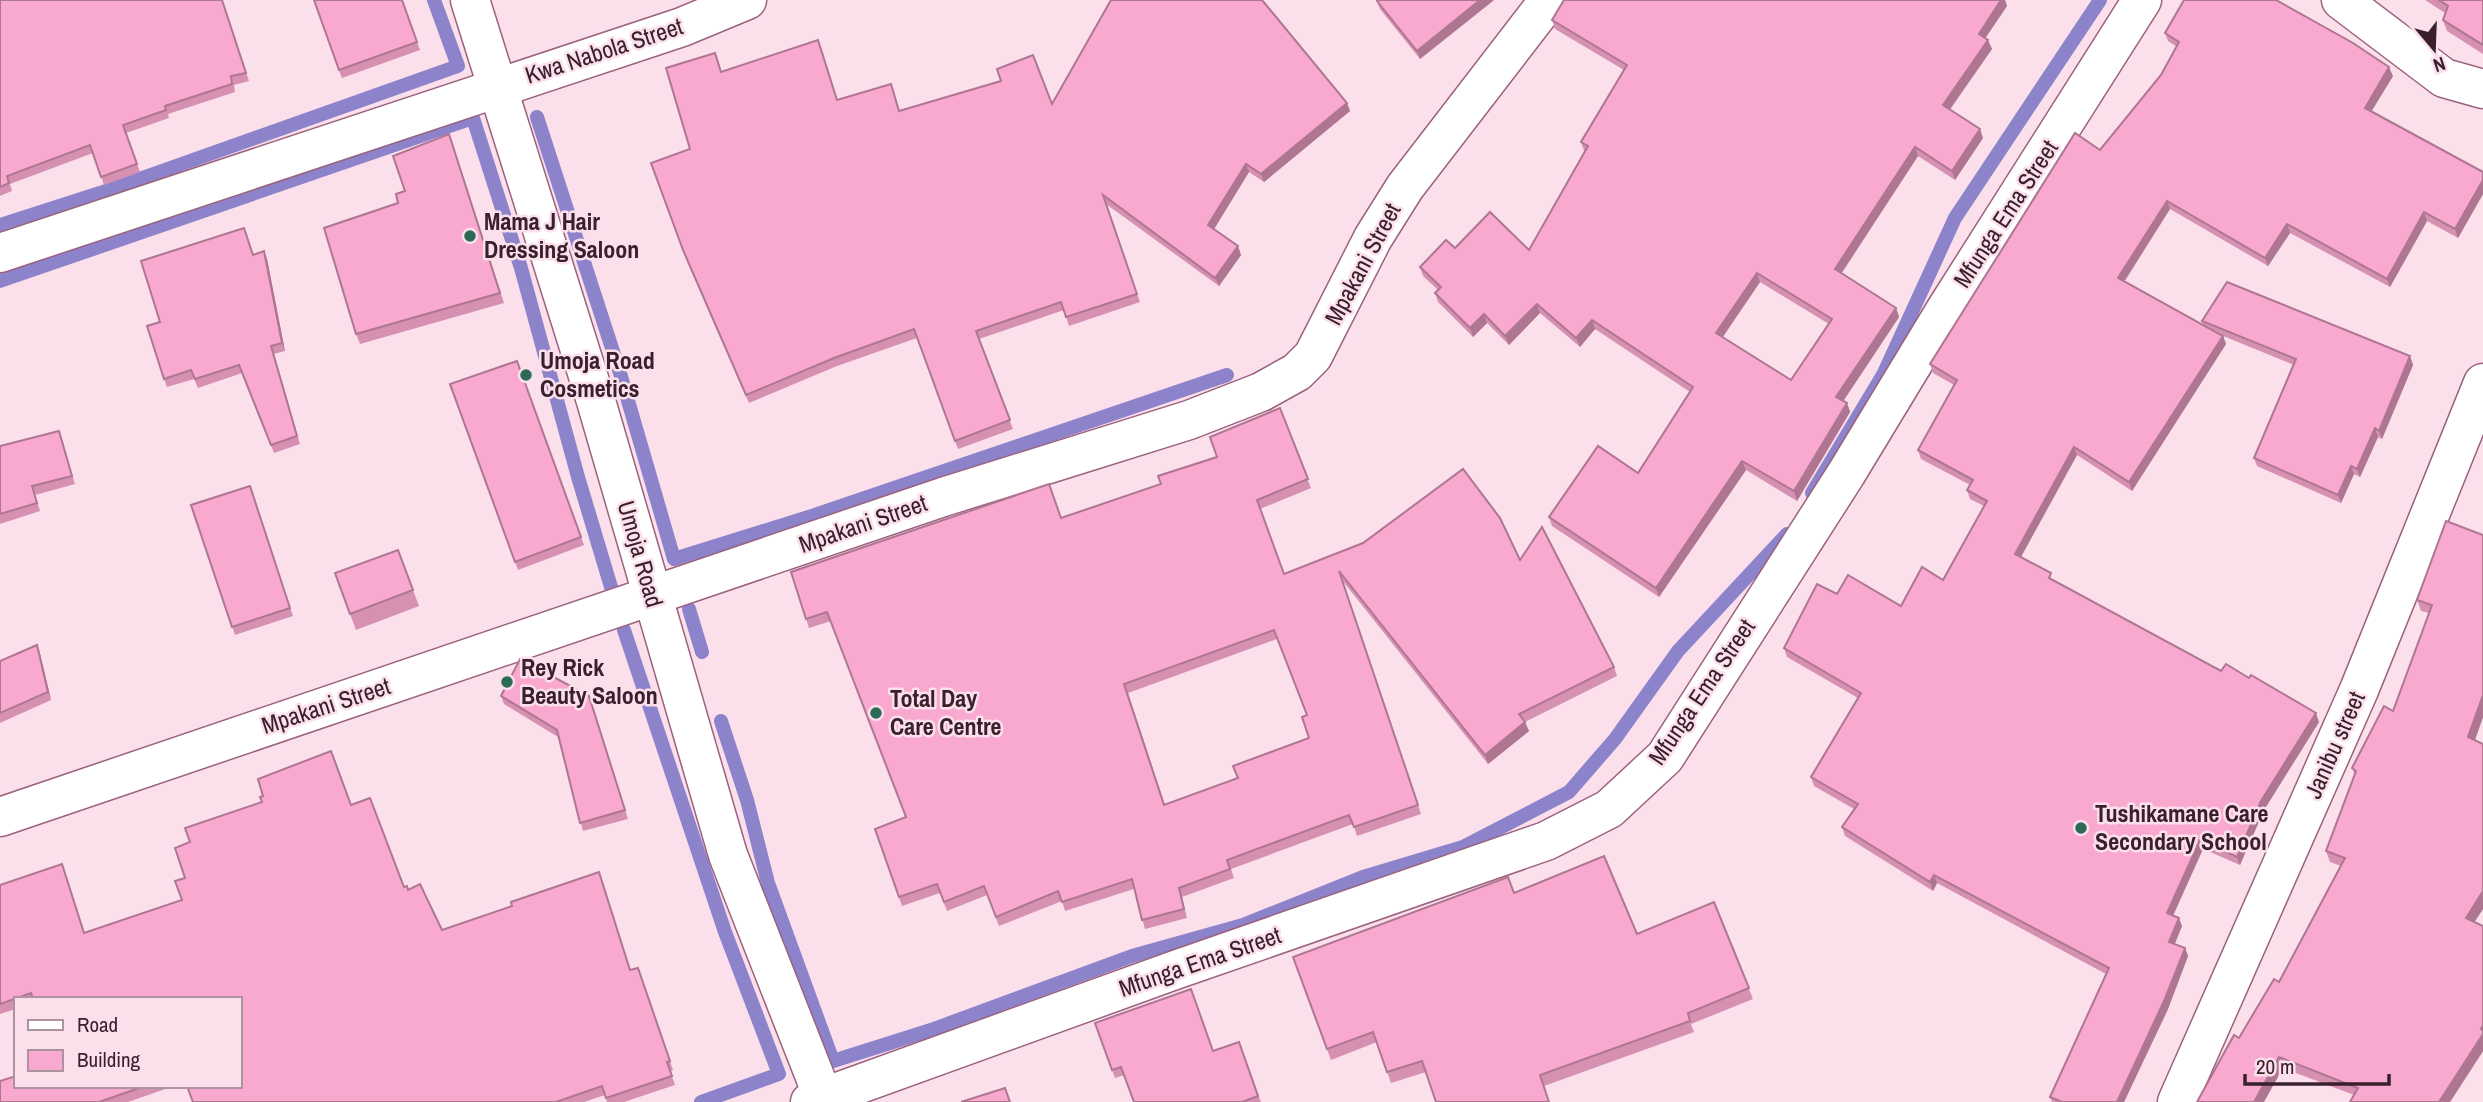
<svg xmlns="http://www.w3.org/2000/svg" width="2483" height="1102" font-family="'Archivo Narrow',sans-serif">
  <rect width="100%" height="100%" fill="#fbe0ec"/>
  <g fill="none" stroke-linecap="round" stroke-linejoin="round">
    <g stroke="#8c83cb" stroke-width="14">
      <polyline points="537,117 620,373 674,559 812,516 1227,375"/>
      <polyline points="0,225 100,193 458,66 434,0"/>
      <polyline points="0,281 473,118 521,268 578,477 611,587"/>
      <polyline points="1812,493 1884,373 1955,218 2100,0"/>
      <polyline points="689,609 702,652"/>
      <polyline points="624,630 725,932 779,1074 701,1102"/>
      <polyline points="721,721 747,800 768,883 833,1061 931,1030 1132,956 1243,925 1363,877 1463,847 1569,792 1615,739 1678,651 1787,534"/>
    </g>
    <g stroke="#9c617e" stroke-width="41">
      <g id="street">
        <polyline points="470,0 596,401 728,855 825,1102"/>
        <polyline points="2341,0 2444,78 2483,89"/>
        <polyline points="0,253 682,27 747,0"/>
        <polyline points="0,817 943,497 1189,420 1261,392 1297,372 1313,356 1373,238 1405,187 1549,0"/>
        <polyline points="810,1102 1175,970 1546,841 1609,809 1665,757 1846,474 1946,309 2142,0"/>
        <polyline points="2177,1102 2359,690 2483,383"/>
      </g>
    </g>
    <use href="#street" stroke="#fff" stroke-width="38"/>
  </g>
  <g fill="#d690b2" fill-rule="evenodd">
    <polygon points="0,0 222,0 249,81 234,85 235,92 168,114 169,118 126,133 140,172 104,185 93,153 10,184 12,191 0,196"/>
    <polygon points="402,0 420,50 342,78 339,70"/>
    <polygon points="1494,0 1420,59 1380,9 1377,1"/>
    <path d="M1564,0H2005L2007,6L1985,38L1992,49L1950,110L1983,138L1955,180L1918,156L1842,273L1896,308L1899,317L1843,401L1847,403L1850,412L1797,501L1746,470L1659,597L1552,526L1549,517L1638,473L1690,392L1595,329L1580,347L1540,313L1509,345L1487,323L1473,337L1438,302L1435,293L1438,290L1423,276L1420,267L1455,248L1529,250L1585,152L1584,151L1581,142L1624,70L1555,29L1552,20ZM1760,282L1829,324L1791,380L1723,337Z"/>
    <polygon points="2425,0 2483,0 2483,54 2447,31 2443,20 2445,13"/>
    <polygon points="2165,33 2393,76 2371,112 2483,172 2483,194 2458,238 2427,221 2390,287 2290,233 2268,266 2170,209 2125,281 2203,325 2202,321 2410,356 2413,365 2382,439 2378,437 2360,477 2354,474 2341,503 2257,466 2254,458 2294,365 2223,336 2226,344 2132,491 2077,455 2021,557 2054,581 2221,671 2319,722 2264,810 2240,865 2203,849 2173,916 2182,926 2175,944 2185,948 2188,956 2168,1009 2124,1102 2052,1102 2050,1097 2106,974 1937,883 1933,891 1845,836 1842,827 1854,809 1814,786 1811,777 1858,698 1787,657 1784,648 1837,594 1901,606 1943,580 1984,506 1970,499 1967,490 1970,485 1921,459 1918,450 1954,385 1933,373 1930,364 2100,150 2161,75 2177,47 2168,41"/>
    <polygon points="722,72 838,100 899,111 1052,104 1347,103 1350,111 1264,182 1249,172 1214,229 1238,246 1241,255 1219,286 1106,204 1140,302 1069,326 1064,310 979,339 1013,429 958,449 917,338 837,366 749,403 686,259 651,163 690,149"/>
    <polygon points="449,134 504,303 360,344 356,334 398,203 405,191"/>
    <polygon points="264,251 267,259 285,351 274,354 300,444 274,453 242,373 198,388 194,379 167,387 164,379 160,322 253,255"/>
    <polygon points="517,361 584,545 518,570 450,384"/>
    <path d="M1280,408L1311,488L1260,509L1284,574L1520,560L1614,667L1617,676L1525,722L1529,731L1488,764L1342,580L1421,814L1357,836L1353,824L1231,869L1234,878L1182,897L1187,918L1145,929L1134,889L1065,911L1062,901L999,926L987,895L947,911L940,893L902,906L875,829L906,817L831,621L809,628L806,619L1061,518L1161,484L1217,457ZM1277,639L1307,715L1309,738L1238,778L1165,805L1128,693Z"/>
    <polygon points="59,431 75,484 35,495 40,511 0,524 0,446"/>
    <polygon points="250,486 293,616 235,635 191,505"/>
    <polygon points="2483,535 2483,717 2475,740 2483,744 2483,909 2474,922 2483,926 2483,1051 2450,1102 2354,1095 2283,1068 2239,1038 2279,982 2341,866 2330,862 2326,851 2355,775 2352,768 2393,711 2429,613 2421,611 2417,600"/>
    <polygon points="398,550 419,606 356,630 335,573"/>
    <polygon points="40,654 51,700 0,723 0,661"/>
    <polygon points="501,696 592,705 628,819 583,831 558,737 504,704"/>
    <polygon points="351,805 404,887 408,890 442,930 631,970 641,976 673,1070 670,1071 675,1085 624,1102 607,1102 605,1095 584,1102 193,1102 240,999 16,999 16,1009 0,1014 0,885 85,933 182,900 185,878"/>
    <polygon points="1714,902 1753,999 1691,1024 1694,1032 1544,1086 1426,1072 1391,1083 1377,1042 1331,1060 1293,957 1637,934"/>
    <polygon points="1095,1023 1213,1051 1239,1042 1261,1102 1134,1102 1124,1075 1115,1078"/>
    <polygon points="16,1086 174,1086 128,1102 0,1102"/>
  </g>
  <g fill="#ae7691">
    <polygon points="1480,0 1494,0 1420,59 1417,51"/>
    <polygon points="2001,0 2005,0 2007,6 1982,43 1979,34"/>
    <polygon points="1988,40 1992,49 1946,114 1943,105"/>
    <polygon points="2389,67 2393,76 2368,117 2365,108"/>
    <polygon points="1347,103 1350,111 1264,182 1261,174"/>
    <polygon points="1980,129 1983,138 1955,180 1952,171"/>
    <polygon points="1915,147 1918,156 1838,278 1835,269"/>
    <polygon points="1246,164 1249,172 1211,234 1208,225"/>
    <polygon points="2483,180 2483,194 2458,238 2455,229"/>
    <polygon points="2167,201 2170,209 2121,286 2118,278"/>
    <polygon points="2424,212 2427,221 2390,287 2387,279"/>
    <polygon points="2287,224 2290,233 2268,266 2265,258"/>
    <polygon points="1238,246 1241,255 1219,286 1215,278"/>
    <polygon points="264,251 267,259 285,351 282,343"/>
    <polygon points="1757,273 1760,282 1719,342 1716,333"/>
    <polygon points="1537,304 1540,313 1509,345 1505,336"/>
    <polygon points="1896,308 1899,317 1840,406 1836,397"/>
    <polygon points="1484,314 1487,323 1473,337 1470,328"/>
    <polygon points="1592,320 1595,329 1580,347 1576,338"/>
    <polygon points="2223,336 2226,344 2132,491 2129,482"/>
    <polygon points="2410,356 2413,365 2382,439 2379,431"/>
    <polygon points="1847,403 1850,412 1797,501 1794,491"/>
    <polygon points="2375,428 2378,437 2360,477 2357,469"/>
    <polygon points="2074,447 2077,455 2018,562 2015,554"/>
    <polygon points="1742,461 1746,470 1659,597 1656,588"/>
    <polygon points="2351,466 2354,474 2341,503 2338,495"/>
    <polygon points="37,645 40,654 51,700 48,692"/>
    <polygon points="2483,695 2483,717 2472,748 2468,737"/>
    <polygon points="2316,713 2319,722 2264,810 2240,865 2237,857 2261,801"/>
    <polygon points="1525,722 1529,731 1488,764 1485,755"/>
    <polygon points="2200,840 2203,849 2170,922 2167,913"/>
    <polygon points="1934,875 1937,883 1933,891 1930,882"/>
    <polygon points="2483,891 2483,909 2470,929 2466,918"/>
    <polygon points="2179,918 2182,926 2172,950 2169,942"/>
    <polygon points="2185,948 2188,956 2168,1009 2124,1102 2117,1102"/>
    <polygon points="2483,1025 2483,1051 2450,1102 2439,1102"/>
    <polygon points="2279,1057 2283,1068 2264,1102 2254,1102"/>
  </g>
  <g fill="#f9a8cf" stroke="#ae7691" stroke-width="2" fill-rule="evenodd">
    <polygon points="0,0 222,0 246,73 231,76 232,84 165,106 166,110 123,125 137,164 101,177 90,145 7,176 9,183 0,187"/>
    <polygon points="314,0 402,0 417,42 339,70"/>
    <polygon points="1111,0 1262,0 1347,103 1261,174 1246,164 1208,225 1238,246 1215,278 1103,195 1137,294 1066,317 1061,302 976,331 1010,420 955,441 914,329 834,358 746,395 683,250 651,163 690,149 666,68 715,53 721,72 818,40 837,100 891,84 899,111 1001,81 997,69 1033,55 1052,104"/>
    <polygon points="1377,0 1480,0 1417,51 1377,1"/>
    <path d="M1564,0H2001L1979,34L1988,40L1943,105L1980,129L1952,171L1915,147L1835,269L1896,308L1836,397L1847,403L1794,491L1742,461L1656,588L1549,517L1598,446L1638,473L1693,387L1592,320L1576,338L1537,304L1505,336L1484,314L1470,328L1435,293L1441,287L1420,267L1446,240L1455,248L1490,212L1529,250L1588,146L1581,142L1627,65L1552,20ZM1757,273L1832,319L1791,380L1716,333Z"/>
    <polygon points="2184,0 2276,0 2353,43 2389,67 2365,108 2483,172 2483,180 2455,229 2424,212 2387,279 2287,224 2265,258 2167,201 2118,278 2223,336 2129,482 2074,447 2015,554 2051,573 2049,578 2221,671 2226,664 2249,678 2251,675 2316,713 2261,801 2237,857 2200,840 2167,913 2179,918 2169,942 2185,948 2164,1001 2117,1102 2062,1102 2050,1097 2109,968 1934,875 1930,882 1842,827 1858,804 1811,777 1861,693 1784,648 1817,584 1837,594 1848,575 1901,606 1922,567 1943,580 1987,501 1967,490 1973,480 1918,450 1957,380 1930,364 2075,133 2100,150 2161,75 2179,42 2165,33"/>
    <polygon points="2439,0 2483,0 2483,45 2443,20 2448,6"/>
    <polygon points="449,134 500,293 356,334 324,228 398,203 396,194 405,191 393,156"/>
    <polygon points="244,228 253,255 264,251 282,343 271,346 297,436 271,445 239,365 195,379 191,370 164,379 147,326 160,322 141,261"/>
    <polygon points="2227,282 2410,356 2379,431 2375,428 2357,469 2351,466 2338,495 2254,458 2296,359 2202,321"/>
    <polygon points="517,361 581,537 515,562 450,384"/>
    <path d="M1280,408L1308,479L1257,500L1284,574L1363,543L1463,469L1500,518L1520,560L1542,527L1614,667L1519,714L1525,722L1485,755L1339,571L1418,805L1354,827L1349,815L1227,860L1230,869L1179,888L1184,909L1142,920L1132,879L1062,902L1058,891L996,917L984,886L944,902L937,884L899,897L875,829L906,817L827,612L806,619L791,572L1049,484L1061,518L1161,484L1158,476L1217,457L1210,437ZM1274,630L1307,715L1302,717L1309,738L1233,766L1238,778L1164,805L1124,684Z"/>
    <polygon points="59,431 72,476 32,486 37,503 0,514 0,446"/>
    <polygon points="250,486 290,608 232,627 191,505"/>
    <polygon points="2446,521 2483,535 2483,695 2468,737 2483,744 2483,891 2466,918 2483,926 2483,1025 2481,1029 2483,1030 2483,1034 2439,1102 2350,1102 2358,1088 2279,1057 2254,1102 2197,1102 2234,1035 2239,1038 2274,979 2279,982 2345,858 2326,851 2356,771 2352,768 2384,706 2393,711 2432,605 2417,600"/>
    <polygon points="398,550 413,590 350,614 335,573"/>
    <polygon points="37,645 48,692 0,713 0,661"/>
    <polygon points="520,659 589,696 625,810 580,823 557,730 501,696"/>
    <polygon points="331,751 351,805 370,798 404,887 407,886 408,890 420,884 442,930 512,906 511,902 599,872 630,970 638,968 670,1061 667,1062 672,1076 606,1098 602,1086 556,1102 193,1102 187,1086 240,1086 240,999 33,999 31,993 0,1004 0,885 62,864 84,933 182,900 175,881 185,878 175,848 190,842 185,828 262,802 260,797 263,796 258,779"/>
    <polygon points="1604,856 1637,934 1714,902 1749,988 1688,1013 1690,1021 1540,1075 1549,1102 1436,1102 1422,1061 1387,1072 1373,1032 1327,1049 1293,957 1508,877 1514,893"/>
    <polygon points="1191,989 1213,1051 1239,1042 1258,1096 1242,1102 1134,1102 1121,1067 1112,1070 1095,1023"/>
    <polygon points="16,1076 16,1086 145,1086 99,1102 0,1102 0,1081"/>
    <polygon points="1005,1088 1010,1102 961,1102"/>
  </g>
  <g fill="#2d6a56" stroke="#fbe0ec" stroke-width="2.5">
    <circle cx="470" cy="236" r="7"/>
    <circle cx="526" cy="375" r="7"/>
    <circle cx="507" cy="682" r="7"/>
    <circle cx="876" cy="713" r="7"/>
    <circle cx="2081" cy="828" r="7"/>
  </g>
  <g text-anchor="middle" stroke-width="5" stroke-linejoin="round" paint-order="stroke">
    <g font-size="24" fill="#38202c" stroke="#fbe0ec">
      <text transform="translate(604 51) rotate(-18)" y="8">Kwa Nabola Street</text>
      <text transform="translate(2006 214) rotate(-57)" y="8">Mfunga Ema Street</text>
      <text transform="translate(1363 264) rotate(-62)" y="8">Mpakani Street</text>
      <text transform="translate(863 524) rotate(-19)" y="8">Mpakani Street</text>
      <text transform="translate(640 554) rotate(74)" y="8">Umoja Road</text>
      <text transform="translate(1702 692) rotate(-56)" y="8">Mfunga Ema Street</text>
      <text transform="translate(326 706) rotate(-18)" y="8">Mpakani Street</text>
      <text transform="translate(2335 745) rotate(-66)" y="8">Janibu street</text>
      <text transform="translate(1200 962) rotate(-19)" y="8">Mfunga Ema Street</text>
    </g>
    <g font-size="24" font-weight="bold" fill="#38202c" stroke="#fbe0ec" text-anchor="start">
      <text x="484" y="230">Mama J Hair<tspan x="484" dy="28">Dressing Saloon</tspan></text>
      <text x="540" y="369">Umoja Road<tspan x="540" dy="28">Cosmetics</tspan></text>
      <text x="521" y="676">Rey Rick<tspan x="521" dy="28">Beauty Saloon</tspan></text>
      <text x="890" y="707">Total Day<tspan x="890" dy="28">Care Centre</tspan></text>
      <text x="2095" y="822">Tushikamane Care<tspan x="2095" dy="28">Secondary School</tspan></text>
    </g>
  </g>
  <rect x="14" y="997" width="228" height="91" fill="#fbe0ec" stroke="#ad939f" stroke-width="2"/>
  <rect x="28" y="1020" width="35" height="10" fill="#ffffff" stroke="#ad939f" stroke-width="2"/>
  <text x="77" y="1032" font-size="21" fill="#38202c">Road</text>
  <rect x="28" y="1050" width="35" height="21" fill="#f9a8cf" stroke="#ad939f" stroke-width="2"/>
  <text x="77" y="1067" font-size="21" fill="#38202c">Building</text>
  <g transform="translate(2434 49) rotate(161)" stroke="#fbe0ec" stroke-width="5" paint-order="stroke">
  <path d="M0-5L12 26L0 18L-12 26Z" fill="#38202c"/>
  <text y="-10" font-size="19" font-weight="bold" text-anchor="middle" fill="#38202c">N</text>
  </g>
  <path d="M2245 1074v10h144v-10" fill="none" stroke="#38202c" stroke-width="3.5"/>
  <text x="2256" y="1074" font-size="21" fill="#38202c" stroke="#fbe0ec" stroke-width="5" paint-order="stroke">20 m</text>
</svg>
